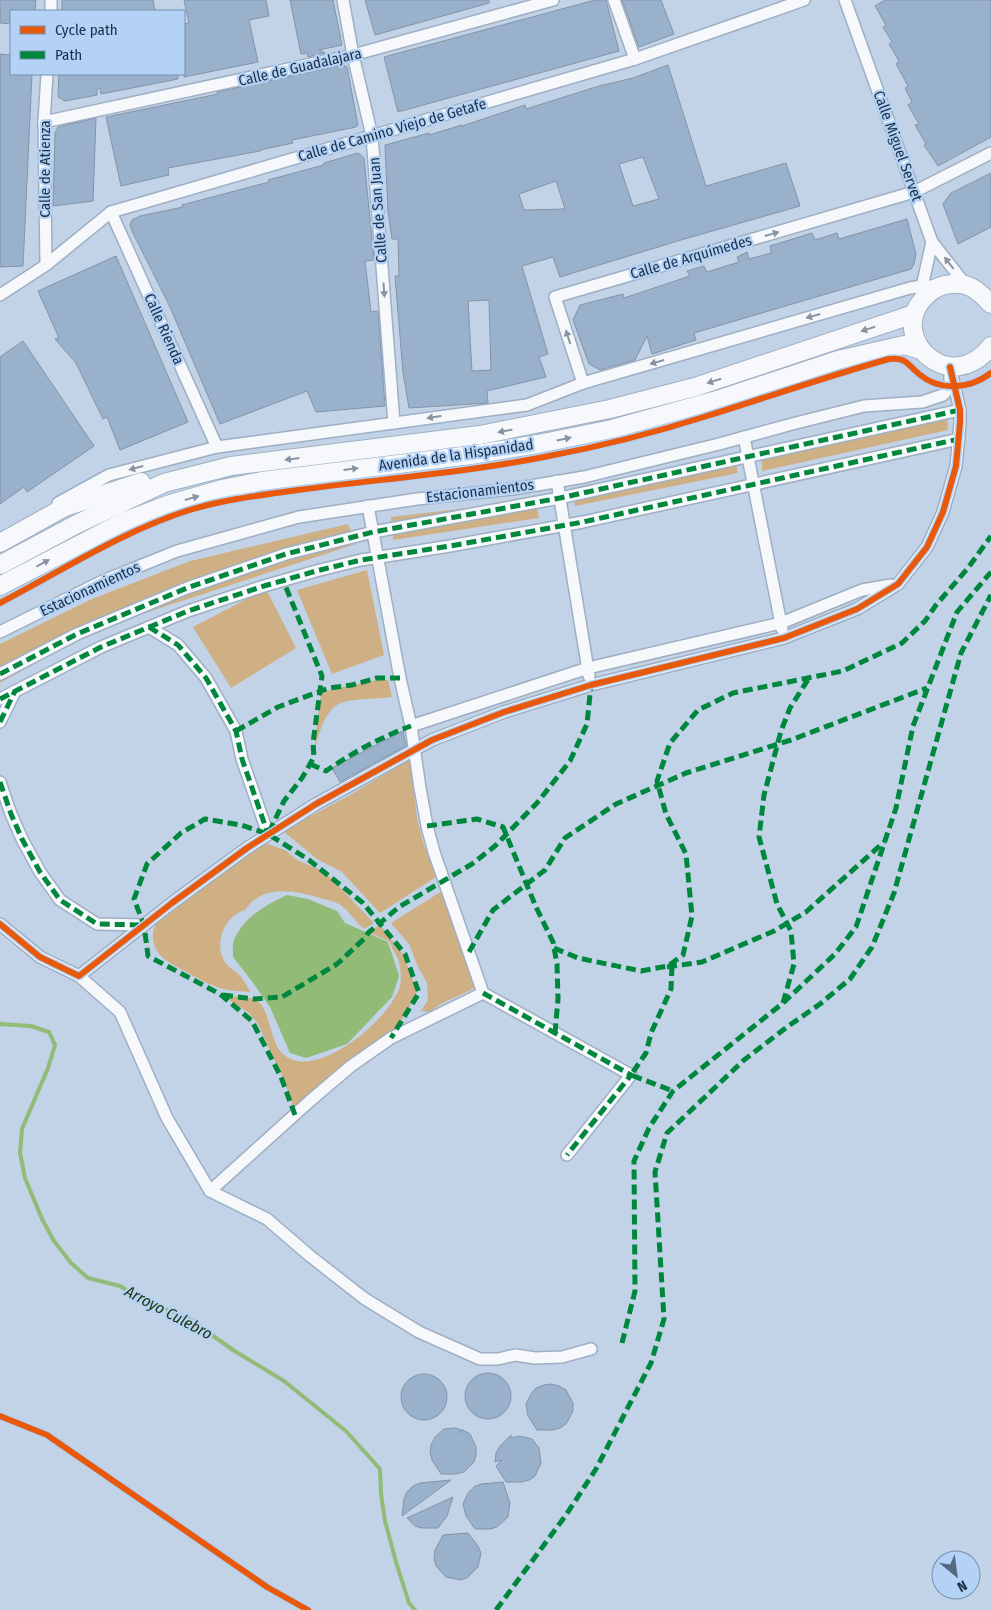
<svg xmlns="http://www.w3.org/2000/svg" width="991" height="1610" font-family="'Fira Sans Condensed',sans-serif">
  <rect width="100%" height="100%" fill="#c2d3e7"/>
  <g fill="#ceb084">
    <polygon points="947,411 948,430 762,471 761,452"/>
    <polygon points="734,456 738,473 575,506 572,488"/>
    <polygon points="536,500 539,518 393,540 391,517"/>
    <polygon points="348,524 356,544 96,629 0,683 0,644 92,599 190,561"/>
    <polygon points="367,570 384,655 332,674 297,590"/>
    <polygon points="266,589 296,648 231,688 193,627"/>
    <path d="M378,680H388L392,697C341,703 330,691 315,749L316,732L321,694C326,689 368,682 378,680Z"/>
    <polygon points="410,759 417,818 424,845 436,877 380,913 342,872 317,859 283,831 350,795"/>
    <path d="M262,842L285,850L297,860L325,872L374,923L364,929C355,922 348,909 339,904C333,901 326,900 320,898C294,890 262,884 245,910C225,915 213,944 225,962C229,968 237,972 242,978C245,982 247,987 251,992C242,991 232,991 224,989C211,986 199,979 188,973C173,964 153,957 153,937C152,923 162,917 172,911Z"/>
    <path d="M442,891L476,987C459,997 445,999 430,1012L421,1011L428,1000L427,983L418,967L409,944L391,923Z"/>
    <path d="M380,925L403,954L417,991L409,1008L392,1034L295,1112L284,1080L258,1024L249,1013L220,994C227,996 248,997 254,999C272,1007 268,1042 284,1055C317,1082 391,1018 400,986C402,977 401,962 395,953C393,950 392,949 391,944L389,941L368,932Z"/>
  </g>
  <path fill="#91bb76" d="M287,895L308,899L337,911L345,923L388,942L399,976L392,997L347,1044L306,1058L290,1053L270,1007L251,980L233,957C233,951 232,943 235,938C245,916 266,905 287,895Z"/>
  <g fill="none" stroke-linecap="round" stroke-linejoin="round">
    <polyline stroke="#91bb76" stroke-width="4" points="0,1024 31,1026 49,1032 55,1045 48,1068 22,1129 20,1153 25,1178 42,1219 54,1241 71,1263 88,1278 120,1286 147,1302 188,1318 233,1350 284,1381 346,1431 380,1469 381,1494 385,1521 396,1562 409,1603 415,1610"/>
  </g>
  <g fill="#99b1ca" stroke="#8394a7" fill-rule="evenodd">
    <polygon points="0,0 36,0 35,11 11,11 11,24 0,23"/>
    <polygon points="62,0 153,0 155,11 62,11"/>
    <polygon points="184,0 266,0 269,16 249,20 258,62 184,77 184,24 189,23"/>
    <polygon points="290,0 333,0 342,45 319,50 325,53 308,57 307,53 301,54"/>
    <polygon points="365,0 489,0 489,3 375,35"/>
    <polygon points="595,0 606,0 619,51 398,112 384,57"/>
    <polygon points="622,0 661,0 674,34 639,47"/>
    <polygon points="885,0 991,0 991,137 938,166 924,145 926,144 915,125 919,124 908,105 912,102 905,88 908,86 896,64 899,61 889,44 892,42 883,27 886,25 875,6"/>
    <polygon points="0,54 11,55 11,74 32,74 23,266 0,267"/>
    <polygon points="343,65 347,67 358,125 356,127 292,140 293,143 260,150 260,151 168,168 169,175 121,186 106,117 218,94 217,92"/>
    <path d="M668,65L706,186L786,163L800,206L681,240L560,277L553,257L522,266L548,354L539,357L546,377L487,391L488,403L409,408L403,373L395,276H399L398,239H392L388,211L385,145L429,133V135L462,125V126L525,105L526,109L599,86L633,78ZM643,157L659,199L633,206L619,164ZM556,181L565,209L524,210L519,194ZM489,300L491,370L472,371L468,301Z"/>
    <polygon points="59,74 178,74 178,79 101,94 100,88 97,89 97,95 65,101 58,97"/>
    <polygon points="96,118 93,201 53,206 55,133 58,127"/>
    <polygon points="358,153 364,158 374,260 365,261 371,312 378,311 385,406 316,412 307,391 220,424 170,307 132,231 130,225 132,220 140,216 183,207 182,205 269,182 268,180 324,165 324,163"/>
    <polygon points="991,173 991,227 958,244 943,204 951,193"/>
    <polygon points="907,219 916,254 914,264 911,269 694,333 696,340 652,354 647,336 635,360 600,370 589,364 573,320 580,305 623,294 624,298 690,276 687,271 704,266 707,272 739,262 737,257 747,252 749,259 771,253 770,246 812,233 815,240 837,233 839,239"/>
    <polygon points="116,256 188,422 120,450 107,417 103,419 76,363 55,339 59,338 38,291"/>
    <polygon points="23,341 94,446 27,492 24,487 0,504 0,357"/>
    <polygon points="403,731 406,746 340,782 332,768"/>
    <circle cx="488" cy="1396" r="23"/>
    <circle cx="424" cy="1397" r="23"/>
    <polygon points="552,1384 559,1386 566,1390 573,1403 573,1411 566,1424 560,1428 553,1430 537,1430 528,1416 526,1404 531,1394 536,1388 544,1385"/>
    <polygon points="455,1428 459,1429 461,1433 461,1429 470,1434 476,1447 476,1455 474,1462 464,1472 456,1474 441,1474 432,1460 430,1452 431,1445 435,1437 444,1429"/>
    <polygon points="511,1435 511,1438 520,1436 532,1439 539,1448 541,1463 535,1476 529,1480 522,1482 506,1482 496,1466 502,1460 495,1462 496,1453 500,1446"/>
    <polygon points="451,1480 402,1516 404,1499 407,1492 413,1486 420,1483"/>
    <polygon points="503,1482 510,1503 508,1517 497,1527 490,1529 475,1529 466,1516 463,1504 468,1493 474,1487 481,1484"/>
    <polygon points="453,1497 447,1516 438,1528 422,1528 415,1526 407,1518"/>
    <polygon points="468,1533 478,1546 481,1553 478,1567 468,1577 461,1580 446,1577 436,1566 434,1558 435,1550 443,1535"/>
  </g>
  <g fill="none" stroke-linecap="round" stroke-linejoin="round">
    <g stroke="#9eafc3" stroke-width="14">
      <g id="street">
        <polyline points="343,0 353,55 372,136 394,423"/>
        <polyline points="614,0 635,59"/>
        <polyline points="845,0 932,242 965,284"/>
        <polyline points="51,11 51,0"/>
        <polyline points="44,122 353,55 553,0"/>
        <polyline points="111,212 217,447"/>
        <polyline points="46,265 44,122 47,74"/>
        <polyline points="921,291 932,242"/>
        <polyline points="0,295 46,265 111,212 635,59 804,0"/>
        <polyline points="583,383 555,297 914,192 991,153"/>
        <polyline points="744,437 782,629"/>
        <polyline points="557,481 589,676"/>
        <polyline points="58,503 109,475 217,447 527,405 583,383 910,288 922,286 938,286"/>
        <polyline points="368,506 400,678 411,726 420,788 427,826 434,852 483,993 631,1075 567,1155"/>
        <polyline points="149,627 178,645 206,678 236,731 242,759 268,834"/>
        <polyline points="0,632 105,580 177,551 299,517 417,499 513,489 584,477 719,444 796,423 864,406 922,402 943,395 950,387 950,376"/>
        <polyline points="0,674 77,634 187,588 286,554 373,532 560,498 960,410"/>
        <polyline points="0,699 101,647 188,611 264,586 316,571 361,560 450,546 583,522 959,439"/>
        <polyline points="0,722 15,691"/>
        <polyline points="411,726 588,668 781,623 862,590 891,585"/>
        <polyline points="0,782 11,814 22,839 40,872 60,900 97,924 144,925"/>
        <polyline points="0,924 40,957 79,976 172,903 247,848 316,804 432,740 504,712 591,685 784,638 857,609 898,584 927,547 943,512 956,466 960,423 960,410 950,367"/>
        <polyline points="79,976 120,1012 167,1118 210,1191 267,1219 310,1256 365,1299 419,1332 480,1359 498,1359 515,1355 535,1358 562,1357 591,1349"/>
        <polyline points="210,1191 311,1100 351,1066 391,1038 483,993"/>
      </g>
    </g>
    <g stroke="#9eafc3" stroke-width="20">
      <g id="primary">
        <path d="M991,304C977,289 966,280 945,285C936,287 929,292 923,299C888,339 951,398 991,346"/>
        <polyline points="0,543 65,507 141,482"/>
        <polyline points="0,565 77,524 164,483 231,466 480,435 610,409 695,387 914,314"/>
        <polyline points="0,586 123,522 167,505 222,489 262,481 471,455 538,444 612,429 717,400 838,360 904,345 921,350"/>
      </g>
    </g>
    <polyline stroke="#ccd2d9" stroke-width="2.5" stroke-dasharray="4 4" stroke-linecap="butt" points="570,1166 588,1229 591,1338"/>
    <use href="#street" stroke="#f6f8fb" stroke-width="11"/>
    <use href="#primary" stroke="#f6f8fb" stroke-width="18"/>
    <g stroke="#00873e" stroke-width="5" stroke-dasharray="10 5" stroke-linecap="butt">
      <polyline points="149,627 178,645 206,678 236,731 242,759 268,834"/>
      <polyline points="0,674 77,634 187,588 286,554 373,532 560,498 960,410"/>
      <polyline points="0,699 101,647 188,611 264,586 316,571 361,560 450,546 583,522 959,439"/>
      <polyline points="0,722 15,691"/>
      <polyline points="236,731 278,707 329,688 352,685 377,678 400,678"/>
      <path d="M310,764L326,771C352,753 381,737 411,726"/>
      <polyline points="0,782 11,814 22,839 40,872 60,900 97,924 144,925"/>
      <polyline points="427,826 477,819 503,827 536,907 553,942 557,964 558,999 555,1033"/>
      <polyline points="269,832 284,801 302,778 314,757 313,743 322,676 283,580"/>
      <polyline points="554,948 578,958 641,971 668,966 683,955 692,916 686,854 666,814 657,781 670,743 698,710 733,693 843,671 902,643 925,621 936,605 968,568 991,536"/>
      <polyline points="469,952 493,910 545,870 565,838 616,804 686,773 791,740 927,688"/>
      <polyline points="672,966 671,989 651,1033 646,1053 631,1075 673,1091"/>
      <polyline points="667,967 702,962 774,931 806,912 884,842"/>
      <polyline points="483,993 631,1075 567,1155"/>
      <polyline points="223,995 254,999 282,997 337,964 365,938 368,933 399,907 472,864 495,846 537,803 570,761 587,724 591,685"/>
      <polyline points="783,1003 794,964 791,931 777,904 759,837 764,795 781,731 790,708 809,678"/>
      <polyline points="295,1115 281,1077 252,1021 220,994 148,956 144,925 134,899 147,864 181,833 205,819 241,825 268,834 309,860 363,903 405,954 419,993 391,1038"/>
      <polyline points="622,1343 635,1291 634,1161 649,1128 673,1091 783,1003 835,954 856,927 896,808 913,726 957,612 991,572"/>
      <polyline points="496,1610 566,1515 596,1469 651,1363 664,1319 655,1172 667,1133 744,1060 787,1027 820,1004 850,979 872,947 894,893 961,653 991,595"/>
    </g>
    <g stroke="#b3d2f6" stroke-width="9">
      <g id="cycleway">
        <path d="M0,603C63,570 124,530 193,509C227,499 263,495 298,490C380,479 463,473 544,457C598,447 654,433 707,416C768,397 828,376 889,359C906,357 907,364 919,374C940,392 970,389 991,373"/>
        <polyline points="0,924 40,957 79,976 172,903 247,848 316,804 432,740 504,712 591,685 784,638 857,609 898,584 927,547 943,512 956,466 960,423 960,410 950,367"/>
        <polyline points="0,1416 47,1435 267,1587 308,1610"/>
      </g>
    </g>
    <use href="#cycleway" stroke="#e8590c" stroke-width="6"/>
  </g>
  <defs><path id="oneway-solid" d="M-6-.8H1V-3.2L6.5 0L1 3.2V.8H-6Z" transform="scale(1.25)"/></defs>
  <g fill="#8894a2">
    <use href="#oneway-solid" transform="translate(772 234) rotate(-16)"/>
    <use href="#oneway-solid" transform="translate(949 263) rotate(-128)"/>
    <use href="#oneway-solid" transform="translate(384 290) rotate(86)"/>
    <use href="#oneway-solid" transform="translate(813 316) rotate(164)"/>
    <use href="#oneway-solid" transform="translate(868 329) rotate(162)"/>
    <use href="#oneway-solid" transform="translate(568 337) rotate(-108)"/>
    <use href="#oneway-solid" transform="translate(657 362) rotate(164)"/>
    <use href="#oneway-solid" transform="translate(714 381) rotate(162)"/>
    <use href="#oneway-solid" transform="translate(434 417) rotate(172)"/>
    <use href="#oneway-solid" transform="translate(505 431) rotate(169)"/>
    <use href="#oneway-solid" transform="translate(564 439) rotate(-12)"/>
    <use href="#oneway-solid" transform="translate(292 459) rotate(173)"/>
    <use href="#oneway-solid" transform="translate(136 468) rotate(165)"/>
    <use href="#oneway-solid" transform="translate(351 469) rotate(-7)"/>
    <use href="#oneway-solid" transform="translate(192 498) rotate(-16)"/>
    <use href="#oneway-solid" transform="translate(43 563) rotate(-28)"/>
  </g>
  <g text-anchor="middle" stroke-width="4.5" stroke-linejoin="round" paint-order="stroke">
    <g font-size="15" fill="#1b3048" stroke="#b3d2f6">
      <text transform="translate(300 67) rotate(-13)" y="5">Calle de Guadalajara</text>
      <text transform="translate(392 130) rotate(-16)" y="5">Calle de Camino Viejo de Getafe</text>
      <text transform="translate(898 146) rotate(70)" y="5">Calle Miguel Servet</text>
      <text transform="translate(45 169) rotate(-90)" y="5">Calle de Atienza</text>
      <text transform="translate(378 210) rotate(-94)" y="5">Calle de San Juan</text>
      <text transform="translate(691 257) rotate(-16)" y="5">Calle de Arquímedes</text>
      <text transform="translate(164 329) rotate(66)" y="5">Calle Rienda</text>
      <text transform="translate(456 455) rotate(-8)" y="5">Avenida de la Hispanidad</text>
      <text transform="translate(480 491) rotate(-7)" y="5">Estacionamientos</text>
      <text transform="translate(90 589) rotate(-25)" y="5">Estacionamientos</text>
    </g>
    <g font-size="16" font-style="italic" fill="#21350a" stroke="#b3d2f6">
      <text transform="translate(169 1312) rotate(28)" y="6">Arroyo Culebro</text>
    </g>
  </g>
  <rect x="10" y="10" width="175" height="65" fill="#b3d2f6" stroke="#7691b0"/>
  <rect x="20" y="26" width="25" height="8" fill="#e8590c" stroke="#7691b0"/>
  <text x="55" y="35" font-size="15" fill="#1b3048">Cycle path</text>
  <rect x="20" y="51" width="25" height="8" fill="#00873e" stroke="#7691b0"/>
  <text x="55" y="60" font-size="15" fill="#1b3048">Path</text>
  <g transform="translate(956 1575) rotate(151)"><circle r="24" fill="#b3d2f6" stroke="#7691b0"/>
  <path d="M0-4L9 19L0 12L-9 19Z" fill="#556980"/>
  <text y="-8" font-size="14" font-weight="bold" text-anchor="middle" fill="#1b3048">N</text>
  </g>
</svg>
